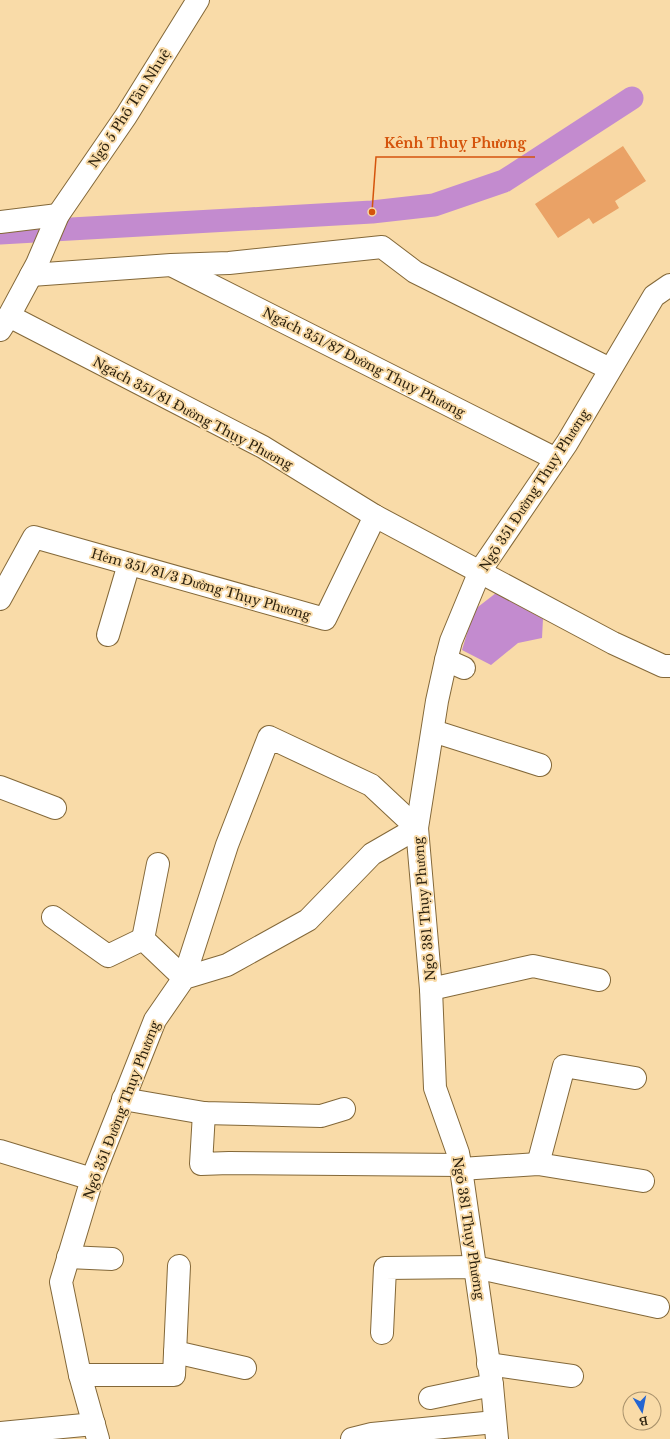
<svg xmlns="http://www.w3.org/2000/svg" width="670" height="1439" font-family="'Libre Baskerville',serif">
  <rect width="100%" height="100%" fill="#f9dba8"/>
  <polygon fill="#c38bcf" points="496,593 543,619 542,638 518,643 491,665 462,650 474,610"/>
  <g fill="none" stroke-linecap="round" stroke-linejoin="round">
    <polyline stroke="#c38bcf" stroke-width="23" points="0,233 372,212 434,205 504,181 632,98"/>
  </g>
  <polygon fill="#eaa266" points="623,146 646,181 615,201 619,208 593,224 589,218 558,238 535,204"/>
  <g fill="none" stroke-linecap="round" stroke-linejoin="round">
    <g stroke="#836839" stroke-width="24">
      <g id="minor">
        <polyline points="0,222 58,215"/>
        <polyline points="173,266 556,459"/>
        <polyline points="31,275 171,265 229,263 382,247 415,272 610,369"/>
        <polyline points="9,316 263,447 375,516 613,643 663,666 670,666"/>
        <polyline points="0,330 9,316 37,264 58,215 126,116 198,0"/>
        <polyline points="0,599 34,537 325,619 375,516"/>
        <polyline points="108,635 129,564"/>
        <polyline points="446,660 464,668"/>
        <polyline points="433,731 540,765"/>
        <polyline points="0,787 55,808"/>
        <polyline points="53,917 108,956 143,939 184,978 227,845 269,737 371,785 417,828 431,989 435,1088 458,1153 461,1169 492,1385 497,1439"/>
        <polyline points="143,939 158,864"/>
        <polyline points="431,989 533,966 599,980"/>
        <polyline points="123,1099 204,1113 321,1116 344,1109"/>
        <polyline points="204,1113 201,1164 229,1163 461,1165"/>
        <polyline points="0,1151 92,1179"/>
        <polyline points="538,1164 564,1066 635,1078"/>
        <polyline points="461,1169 538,1164 643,1181"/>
        <polyline points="68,1257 112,1259"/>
        <polyline points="382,1333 385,1268 475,1267 658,1307"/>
        <polyline points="175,1352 245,1368"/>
        <polyline points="488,1364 572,1376"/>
        <polyline points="80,1375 174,1375 179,1266"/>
        <polyline points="430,1398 492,1385"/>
        <polyline points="0,1433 94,1424"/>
        <polyline points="98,1439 80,1375 61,1282 92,1179 155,1020 184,978 227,965 308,920 372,854 417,828 437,701 446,660 451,641 480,571 567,443 654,296 670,285"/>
        <polyline points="352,1439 372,1434 495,1422"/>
      </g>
    </g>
    <use href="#minor" stroke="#fff" stroke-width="22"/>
  </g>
  <g text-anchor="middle" stroke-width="4" stroke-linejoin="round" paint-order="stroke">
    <g font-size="13" fill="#2e230f" stroke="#f9dba8">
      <text transform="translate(129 108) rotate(-57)" y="5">Ngõ 5 Phố Tân Nhuệ</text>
      <text transform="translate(364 362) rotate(27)" y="5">Ngách 351/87 Đường Thụy Phương</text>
      <text transform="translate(193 413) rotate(28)" y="5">Ngách 351/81 Đường Thụy Phương</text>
      <text transform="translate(534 490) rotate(-57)" y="5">Ngõ 351 Đường Thụy Phương</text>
      <text transform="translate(201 584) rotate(16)" y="5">Hẻm 351/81/3 Đường Thụy Phương</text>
      <text transform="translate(424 909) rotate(-95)" y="5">Ngõ 381 Thụy Phương</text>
      <text transform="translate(121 1110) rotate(-69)" y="5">Ngõ 351 Đường Thụy Phương</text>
      <text transform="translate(469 1228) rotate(81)" y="5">Ngõ 381 Thụy Phương</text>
    </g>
  </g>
  <path fill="none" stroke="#d5540c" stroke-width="1.5" d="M372 212L376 157H535"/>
  <circle fill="#d5540c" stroke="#f9dba8" stroke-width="1.5" cx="372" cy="212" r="4"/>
  <g font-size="14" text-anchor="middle" font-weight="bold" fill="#d5540c" stroke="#f9dba8" stroke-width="4" stroke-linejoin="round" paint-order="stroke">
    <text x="455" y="148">Kênh Thuỵ Phương</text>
  </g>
  <g transform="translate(642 1411) rotate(170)"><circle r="19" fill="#f9dba8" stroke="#a8916b"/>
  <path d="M0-3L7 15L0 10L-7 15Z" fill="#2465d2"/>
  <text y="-6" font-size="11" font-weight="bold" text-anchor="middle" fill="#2e230f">B</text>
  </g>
</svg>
